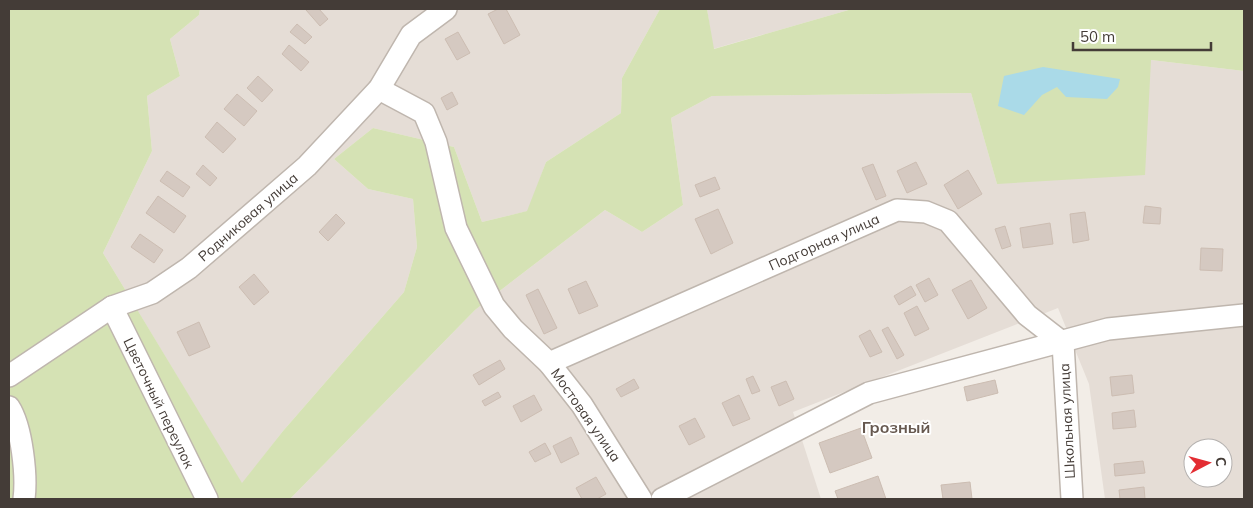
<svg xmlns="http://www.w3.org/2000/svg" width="1253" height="508" font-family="Mulish,sans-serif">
  <rect width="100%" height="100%" fill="#f2ede7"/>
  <g fill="#e5ddd6" fill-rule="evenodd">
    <polygon points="200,9 660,9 622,78 621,113 546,162 528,211 482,222 454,147 373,128 334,159 368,189 413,199 417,247 404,292 283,431 242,484 103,253 152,151 147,96 180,76 170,39 199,15"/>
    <polygon points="707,9 852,9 713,49"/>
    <path d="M1151,60L1244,71V499H1105L1089,384L1058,308L793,412L821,499H290L475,310L605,210L642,232L683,205L671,118L712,96L971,93L997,184ZM1193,448H1223V478H1193Z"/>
  </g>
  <polygon fill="#d5e2b4" points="9,9 200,9 199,15 170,39 180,76 147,96 152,151 103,253 242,483 283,431 404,292 417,247 413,199 368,189 334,159 373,128 454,147 482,222 527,211 546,162 621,113 622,78 660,9 707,9 714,49 852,9 1244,9 1244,71 1151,60 1145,175 997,184 971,93 712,96 671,118 683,205 642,232 605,210 475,310 290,499 9,499"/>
  <polygon fill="#aadae8" points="1043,67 1120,79 1118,87 1107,99 1066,97 1057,87 1042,95 1024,115 998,106 1004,76"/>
  <g fill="#d5c9c1" stroke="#ccbdb2">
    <polygon points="308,9 319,9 328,19 320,26 306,10"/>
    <polygon points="498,9 506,9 520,35 504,44 488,14"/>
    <polygon points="297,24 312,37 305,44 290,32"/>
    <polygon points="458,32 470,53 457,60 445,39"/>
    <polygon points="289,45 309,62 301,71 282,54"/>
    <polygon points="258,76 273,90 262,102 247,88"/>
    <polygon points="452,92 458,104 447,110 441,98"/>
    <polygon points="237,94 257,111 244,126 224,109"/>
    <polygon points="217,122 236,139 223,153 205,137"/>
    <polygon points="916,162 927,184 907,193 897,171"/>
    <polygon points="873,164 886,196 876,200 862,168"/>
    <polygon points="203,165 217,178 210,186 196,174"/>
    <polygon points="968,170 982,194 958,209 944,185"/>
    <polygon points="167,171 190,187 183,197 160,181"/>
    <polygon points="715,177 720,189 700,197 695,185"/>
    <polygon points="158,196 186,216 174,233 146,213"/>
    <polygon points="1145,206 1161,208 1160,224 1143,223"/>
    <polygon points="718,209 733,243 711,254 695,219"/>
    <polygon points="1085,212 1089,240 1073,243 1070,214"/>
    <polygon points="336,214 345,223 328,241 319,232"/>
    <polygon points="1050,223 1053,244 1023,248 1020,228"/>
    <polygon points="1005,226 1011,246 1002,249 995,229"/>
    <polygon points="140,234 163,250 154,263 131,247"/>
    <polygon points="1201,248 1223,249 1222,271 1200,270"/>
    <polygon points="254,274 269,292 254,305 239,287"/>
    <polygon points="929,278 938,295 925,302 916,285"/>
    <polygon points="971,280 987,308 968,319 952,290"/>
    <polygon points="586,281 598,306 579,314 568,289"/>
    <polygon points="911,286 916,295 899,305 894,296"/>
    <polygon points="538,289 557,328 544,334 526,295"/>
    <polygon points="917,306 929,329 915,336 904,313"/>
    <polygon points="199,322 210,347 189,356 177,332"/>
    <polygon points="888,327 904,355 897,359 882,330"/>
    <polygon points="870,330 882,352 870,357 859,336"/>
    <polygon points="500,360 505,369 479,385 473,375"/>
    <polygon points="1132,375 1134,393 1112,396 1110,377"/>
    <polygon points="753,376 760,391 752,394 746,379"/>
    <polygon points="634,379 639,388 621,397 616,389"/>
    <polygon points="995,380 998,393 967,401 964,387"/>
    <polygon points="786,381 794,399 779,406 771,387"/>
    <polygon points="498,392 501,397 485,406 482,401"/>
    <polygon points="534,395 542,410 521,422 513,406"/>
    <polygon points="739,395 750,419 733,426 722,403"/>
    <polygon points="1134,410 1136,427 1113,429 1112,413"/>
    <polygon points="695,418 705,437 689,445 679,426"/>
    <polygon points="861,428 872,458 830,473 819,443"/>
    <polygon points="571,437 579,454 561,463 553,446"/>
    <polygon points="545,443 551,454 535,462 529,452"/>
    <polygon points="1143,461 1145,473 1115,476 1114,464"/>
    <polygon points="878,476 886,499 838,499 835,491"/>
    <polygon points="596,477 606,494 597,499 582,499 576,488"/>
    <polygon points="970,482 972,499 943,499 941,485"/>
    <polygon points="1144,487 1145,499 1120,499 1119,490"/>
  </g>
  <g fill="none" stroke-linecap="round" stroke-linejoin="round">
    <g stroke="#bfb6ae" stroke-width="24">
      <g id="minor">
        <polyline points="379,89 424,113 436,142 456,228 494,306 513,329 549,363 582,405 641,499"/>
        <polyline points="112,307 207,499"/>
        <polyline points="549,363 897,210 926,212 948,221 1027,315 1063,343 1072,499"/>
        <polyline points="9,376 112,307 152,293 189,268 307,166 379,89 411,35 446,9"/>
        <path d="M9,407C22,427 27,476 24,499"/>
        <polyline points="662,499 869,393 1108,329 1244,315"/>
      </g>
    </g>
    <use href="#minor" stroke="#fff" stroke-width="21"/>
  </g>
  <g text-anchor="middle" stroke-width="4" stroke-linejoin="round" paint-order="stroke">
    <g font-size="14" fill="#443c37" stroke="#fff">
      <text transform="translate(248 217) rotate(-41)" y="5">Родниковая улица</text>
      <text transform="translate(824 242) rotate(-24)" y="5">Подгорная улица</text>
      <text transform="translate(159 403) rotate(64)" y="5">Цветочный переулок</text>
      <text transform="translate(586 415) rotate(55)" y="5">Мостовая улица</text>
      <text transform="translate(1067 421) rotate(-93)" y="5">Школьная улица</text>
    </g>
    <g font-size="16" font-weight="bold" fill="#66584f" stroke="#fff">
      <text x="896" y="433">Грозный</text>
    </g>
  </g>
  <rect width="1253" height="508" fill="none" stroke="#443c37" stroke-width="20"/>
  <g transform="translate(1208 463) rotate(84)"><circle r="24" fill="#ffffff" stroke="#b4b1af"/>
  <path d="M0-4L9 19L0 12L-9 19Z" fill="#e32d33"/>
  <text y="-8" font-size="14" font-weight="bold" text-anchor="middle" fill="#443c37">С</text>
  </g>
  <path d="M1073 42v8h138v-8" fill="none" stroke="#443c37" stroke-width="2.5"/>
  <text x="1080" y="42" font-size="15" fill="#443c37" stroke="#ffffff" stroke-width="4" paint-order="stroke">50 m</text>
</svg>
